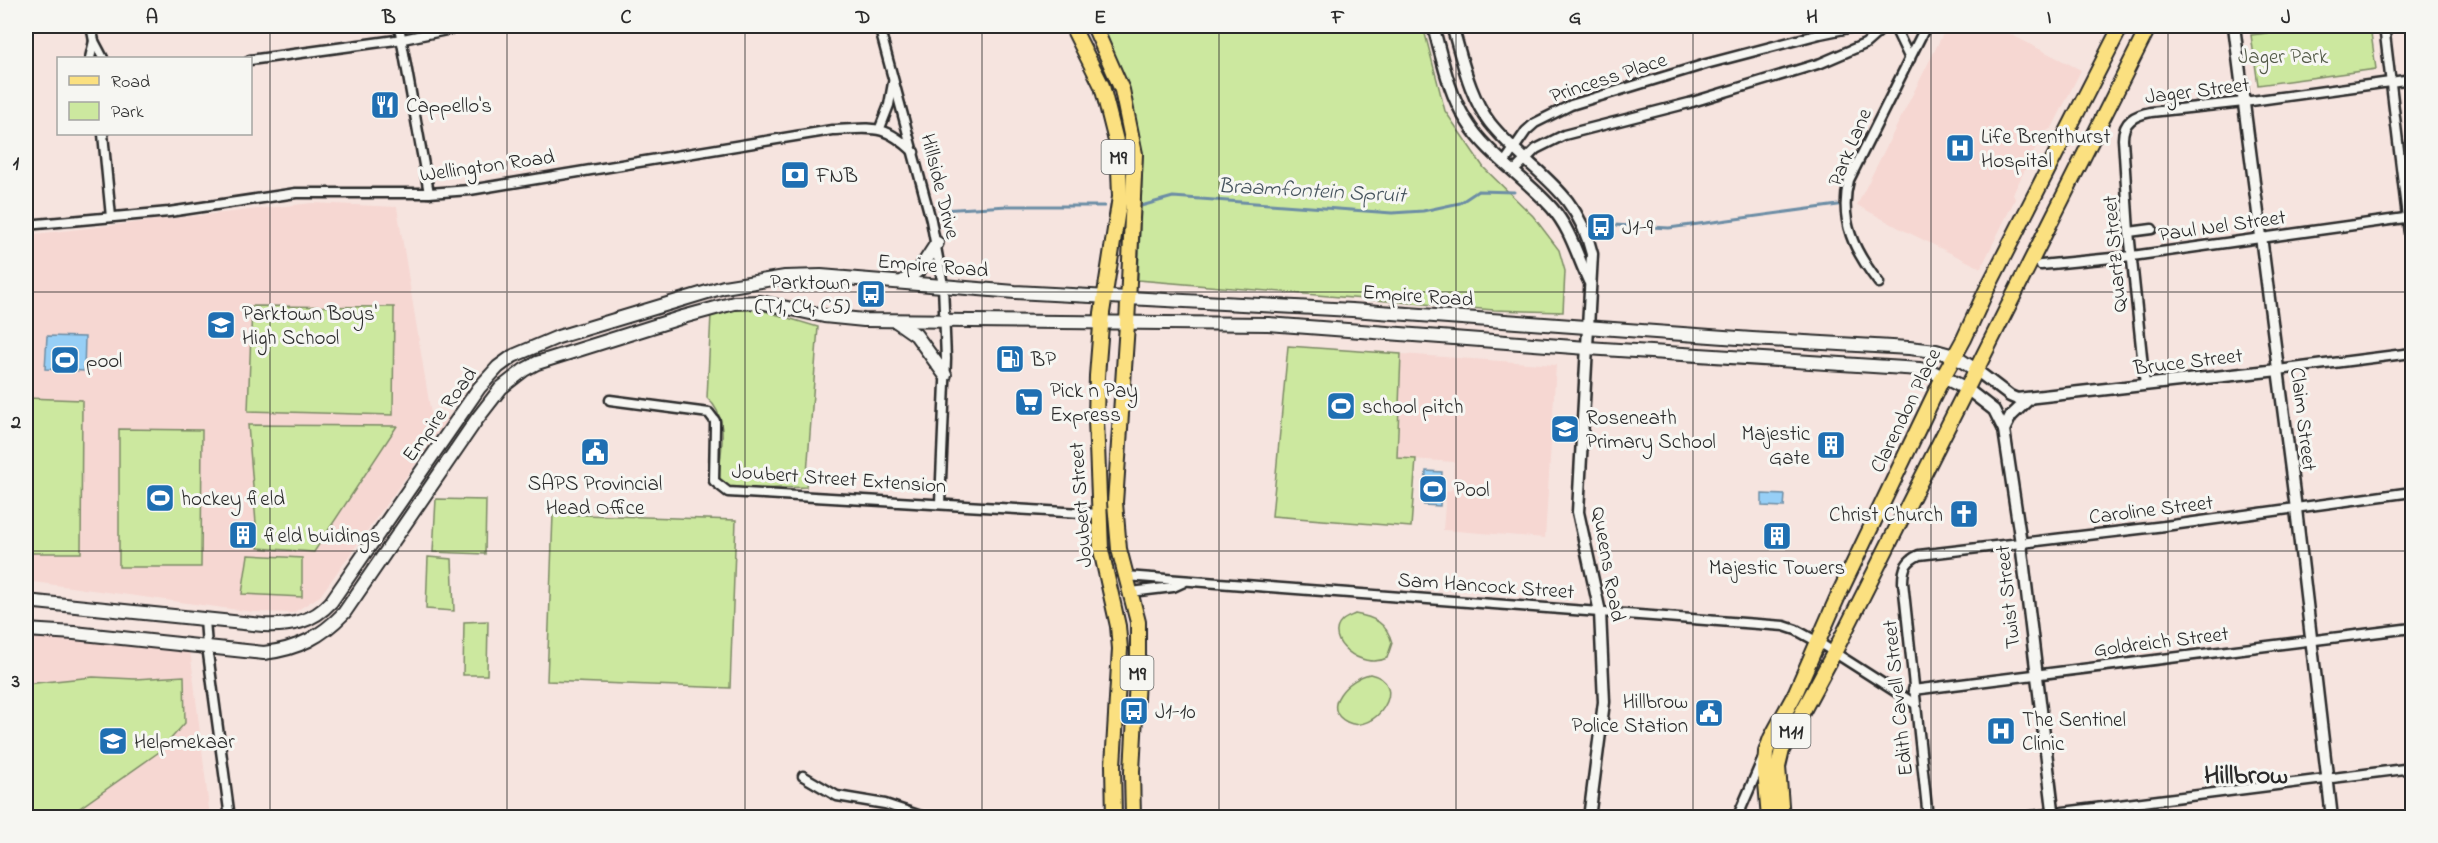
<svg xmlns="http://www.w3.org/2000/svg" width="2438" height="843" font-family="'Indie Flower',sans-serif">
  <rect width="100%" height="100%" fill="#f6e4df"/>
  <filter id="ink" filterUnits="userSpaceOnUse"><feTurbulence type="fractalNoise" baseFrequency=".0167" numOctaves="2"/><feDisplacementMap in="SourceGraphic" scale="12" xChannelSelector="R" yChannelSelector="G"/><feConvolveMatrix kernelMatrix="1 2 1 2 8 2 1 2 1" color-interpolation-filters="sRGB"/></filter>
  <g filter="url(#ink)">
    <g fill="#f6d7d2">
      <polygon points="1947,26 1994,26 2081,70 2052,128 2043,133 2013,194 2015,199 1981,268 1901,229 1857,205"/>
      <polygon points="312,203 397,207 431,414 450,416 320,596 293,613 253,612 26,581 26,235"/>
      <polygon points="1401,354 1556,365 1545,538 1443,530 1446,492 1453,489 1454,462 1398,458"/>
      <polygon points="26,636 187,647 191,657 210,817 26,818"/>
    </g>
    <g fill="#cce89f" stroke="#7c8a65" stroke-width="1.5">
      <polygon points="1100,26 1423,26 1445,111 1484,168 1533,216 1559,250 1565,271 1563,312 1494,310 1138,280 1143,153 1114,54"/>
      <polygon points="2324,26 2370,26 2376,69 2258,85 2251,35"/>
      <polygon points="252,306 394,307 393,415 248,411"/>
      <path d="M734,309H758L818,327L806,487L733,490L718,482C720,454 731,418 707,398L711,314Z"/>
      <polygon points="1288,346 1401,354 1397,458 1416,459 1411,527 1272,516"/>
      <polygon points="26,398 82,400 81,553 26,553"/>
      <polygon points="248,425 397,426 314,552 258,548"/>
      <polygon points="119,429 202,430 201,567 119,567"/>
      <polygon points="436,499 486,500 485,554 433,552"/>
      <polygon points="553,514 736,520 730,688 547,681"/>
      <polygon points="248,555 302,558 302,597 242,594"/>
      <polygon points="428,557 452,559 454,611 426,609"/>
      <path d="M1355,614C1374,617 1387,623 1392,643L1387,658C1361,671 1323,639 1342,621C1345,618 1351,616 1355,614Z"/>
      <polygon points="488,621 487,675 463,675 464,622"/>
      <path d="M1370,674C1412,683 1374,736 1347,722C1319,708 1349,678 1370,674Z"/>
      <polygon points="184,676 185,723 159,752 67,817 26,817 26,684 93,677 135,679"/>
    </g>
    <g fill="#97cff6" stroke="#6c8da5" stroke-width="1.5">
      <polygon points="47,336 85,337 84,371 45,369"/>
      <polygon points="1426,471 1442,472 1440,506 1424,505"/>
      <polygon points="1762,494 1785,495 1784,507 1762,506"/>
    </g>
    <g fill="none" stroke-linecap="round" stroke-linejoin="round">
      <g stroke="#6c8da5" stroke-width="3">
        <polyline points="1141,206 1173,197 1392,213 1423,211 1460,203 1478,191 1514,192"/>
        <polyline points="940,210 1008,206 1104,206"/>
        <polyline points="1614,225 1669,228 1838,205"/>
      </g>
      <g stroke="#2b2b2b" stroke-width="13">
        <g id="minor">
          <polyline points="91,26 94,41 103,58"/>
          <polyline points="399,26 429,193"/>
          <polyline points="879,26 931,220 943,285 946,359 940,503"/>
          <polyline points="1894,26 1910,59"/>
          <polyline points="2384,26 2412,258"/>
          <polyline points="90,58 94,41"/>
          <polyline points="250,60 403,39 466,26"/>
          <polyline points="880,128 889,105 893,83"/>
          <polyline points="103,134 111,217"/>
          <polyline points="1504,163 1526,131 1535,123 1571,105 1706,64 1820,34 1859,26 1882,29"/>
          <polyline points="1514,171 1536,149 1564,135 1689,103 1821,63 1865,44 1882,29 1892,26"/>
          <path d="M26,225L169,212L296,193H429L470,190L832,130C872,129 882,122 914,152"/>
          <polyline points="2129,232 2152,229"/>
          <polyline points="2041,265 2132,256 2412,217"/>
          <path d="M1879,283C1855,252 1838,221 1849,180L1926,26"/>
          <polyline points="2278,370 2412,353"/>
          <path d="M2145,385L2129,232L2123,139C2123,121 2135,115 2151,112L2244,102L2412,79"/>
          <polyline points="610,400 709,413 715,421 715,427 714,481 728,492 1099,514"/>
          <polyline points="1126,576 1784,626 1796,630 1818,642 1915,704"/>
          <polyline points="1131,592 1173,587 1184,582"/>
          <polyline points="205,620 207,646 230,818"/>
          <polyline points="1913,690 2412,628"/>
          <polyline points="803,776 837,796 885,804 927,818"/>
          <polyline points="1737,818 1763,758"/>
          <path d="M1928,818L1903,582C1903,568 1906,561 1919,555L2165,526L2412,492"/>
          <polyline points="2016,818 2412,768"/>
        </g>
      </g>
      <g stroke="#2b2b2b" stroke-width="15">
        <g id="tertiary">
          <path d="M1433,26C1442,57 1448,92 1466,120C1487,155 1525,177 1552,208C1571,230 1577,256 1589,281"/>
          <path d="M1452,26C1462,58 1469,96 1490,123C1529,172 1576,186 1592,254L1578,512L1600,612L1604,702L1589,818"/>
          <polyline points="2234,26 2296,509 2332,818"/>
          <polyline points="1976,370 2010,396 2017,399 2278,370"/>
          <polyline points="1967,389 1994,410 2004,430 2021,543 2054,818"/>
          <polyline points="2004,430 2011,416 2029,399"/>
        </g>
      </g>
      <g stroke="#2b2b2b" stroke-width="16">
        <g id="secondary">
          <polyline points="902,282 920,269 937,243"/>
          <polyline points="896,321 916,335 945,375"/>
          <path d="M26,601L263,625C290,626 312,623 331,602L479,388L498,367L513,356L558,337L724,287L785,277L821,276L1015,292L1352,310L1752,339L1909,348L1936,351L1954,356L1976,370"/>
          <path d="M26,630L74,633L264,653C298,649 321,637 344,613L477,419L501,388L524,370L537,363L683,317L734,303L760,302L824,316L864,320L1268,324L1587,348L1920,369L1933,372L1967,389"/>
        </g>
      </g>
      <g stroke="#2b2b2b" stroke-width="18">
        <g id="primary">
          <polyline points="1072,26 1102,86 1116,141 1119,169 1120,197 1102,313 1097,376 1096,419 1101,550 1118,626 1120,649 1113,765 1114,818"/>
          <polyline points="1094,26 1122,90 1135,154 1127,324 1115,503 1119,549 1138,622 1138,661 1132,771 1133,818"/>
          <polyline points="1769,818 1765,770 1766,752 1771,738 1795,694 1838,596 1943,377 1964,339 1986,291 2121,26"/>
          <polyline points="1782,818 1778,767 1782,750 1834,653 2149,26"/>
        </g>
      </g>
      <use href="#minor" stroke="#f6f6f2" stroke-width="8"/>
      <use href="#tertiary" stroke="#f6f6f2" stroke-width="10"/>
      <use href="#secondary" stroke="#f6f6f2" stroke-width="12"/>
      <use href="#primary" stroke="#fbe080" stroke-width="14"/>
    </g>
  </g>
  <path fill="none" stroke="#2b2b2b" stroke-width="1.5" stroke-opacity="0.55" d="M270,26V818M507,26V818M745,26V818M982,26V818M1219,26V818M1456,26V818M1693,26V818M1931,26V818M2168,26V818M26,292H2412M26,551H2412"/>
  <defs>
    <g id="restaurant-square" transform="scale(1.5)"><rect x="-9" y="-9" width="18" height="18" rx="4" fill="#1f6fb2" stroke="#f6f6f2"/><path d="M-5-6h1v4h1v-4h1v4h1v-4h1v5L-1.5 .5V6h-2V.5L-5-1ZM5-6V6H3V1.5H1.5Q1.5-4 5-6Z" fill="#fff"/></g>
    <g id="hospital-square" transform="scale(1.5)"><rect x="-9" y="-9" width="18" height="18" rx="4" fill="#1f6fb2" stroke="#f6f6f2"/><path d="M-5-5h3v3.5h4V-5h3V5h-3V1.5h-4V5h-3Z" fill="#fff"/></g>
    <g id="bank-square" transform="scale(1.5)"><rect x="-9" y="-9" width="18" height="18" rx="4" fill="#1f6fb2" stroke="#f6f6f2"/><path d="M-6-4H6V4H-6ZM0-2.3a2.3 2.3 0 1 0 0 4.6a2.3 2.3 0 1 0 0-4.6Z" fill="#fff"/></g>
    <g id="bus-square" transform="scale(1.5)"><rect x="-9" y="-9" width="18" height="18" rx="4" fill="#1f6fb2" stroke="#f6f6f2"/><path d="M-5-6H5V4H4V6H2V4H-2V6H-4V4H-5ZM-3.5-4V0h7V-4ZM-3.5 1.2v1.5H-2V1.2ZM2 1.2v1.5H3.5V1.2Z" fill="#fff"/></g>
    <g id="school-square" transform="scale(1.5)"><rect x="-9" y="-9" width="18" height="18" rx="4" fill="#1f6fb2" stroke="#f6f6f2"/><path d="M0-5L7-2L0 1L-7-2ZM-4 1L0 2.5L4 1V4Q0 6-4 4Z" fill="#fff"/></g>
    <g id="fuel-square" transform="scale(1.5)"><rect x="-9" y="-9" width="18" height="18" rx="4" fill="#1f6fb2" stroke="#f6f6f2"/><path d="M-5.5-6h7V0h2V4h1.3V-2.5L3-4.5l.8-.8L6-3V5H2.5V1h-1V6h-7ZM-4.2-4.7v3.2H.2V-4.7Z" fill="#fff"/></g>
    <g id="stadium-square" transform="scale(1.5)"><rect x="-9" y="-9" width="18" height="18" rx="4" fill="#1f6fb2" stroke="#f6f6f2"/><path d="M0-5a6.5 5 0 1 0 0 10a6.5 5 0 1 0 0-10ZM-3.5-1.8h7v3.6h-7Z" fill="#fff"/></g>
    <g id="supermarket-square" transform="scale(1.5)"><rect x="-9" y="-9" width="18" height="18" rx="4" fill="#1f6fb2" stroke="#f6f6f2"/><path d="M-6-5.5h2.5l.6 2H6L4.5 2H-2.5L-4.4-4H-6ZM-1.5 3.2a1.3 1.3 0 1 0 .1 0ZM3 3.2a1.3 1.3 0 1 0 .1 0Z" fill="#fff"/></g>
    <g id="building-square" transform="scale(1.5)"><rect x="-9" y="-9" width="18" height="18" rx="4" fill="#1f6fb2" stroke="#f6f6f2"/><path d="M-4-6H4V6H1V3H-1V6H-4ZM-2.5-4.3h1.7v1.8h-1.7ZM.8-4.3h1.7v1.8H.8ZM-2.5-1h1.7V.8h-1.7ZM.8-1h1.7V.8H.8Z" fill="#fff"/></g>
    <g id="civic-square" transform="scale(1.5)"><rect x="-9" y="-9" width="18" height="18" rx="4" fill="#1f6fb2" stroke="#f6f6f2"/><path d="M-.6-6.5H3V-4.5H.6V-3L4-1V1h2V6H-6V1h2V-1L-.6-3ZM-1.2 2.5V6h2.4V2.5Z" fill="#fff"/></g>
    <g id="church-square" transform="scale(1.5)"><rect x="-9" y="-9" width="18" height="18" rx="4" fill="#1f6fb2" stroke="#f6f6f2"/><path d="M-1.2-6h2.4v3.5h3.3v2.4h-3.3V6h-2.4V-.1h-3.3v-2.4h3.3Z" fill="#fff"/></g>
  </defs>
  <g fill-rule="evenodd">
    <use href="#restaurant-square" x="385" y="105"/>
    <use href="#hospital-square" x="1960" y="148"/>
    <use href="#bank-square" x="795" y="175"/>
    <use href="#bus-square" x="1601" y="227"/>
    <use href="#bus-square" x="871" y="294"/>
    <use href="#school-square" x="221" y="325"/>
    <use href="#fuel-square" x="1010" y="359"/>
    <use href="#stadium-square" x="65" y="360"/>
    <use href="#supermarket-square" x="1029" y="402"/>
    <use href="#stadium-square" x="1341" y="406"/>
    <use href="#school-square" x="1565" y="429"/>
    <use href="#building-square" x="1831" y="445"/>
    <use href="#civic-square" x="595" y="452"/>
    <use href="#stadium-square" x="1433" y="489"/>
    <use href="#stadium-square" x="160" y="498"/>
    <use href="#church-square" x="1964" y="514"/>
    <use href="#building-square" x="243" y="535"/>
    <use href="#building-square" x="1777" y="536"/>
    <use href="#bus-square" x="1134" y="711"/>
    <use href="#civic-square" x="1709" y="713"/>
    <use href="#hospital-square" x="2001" y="731"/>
    <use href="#school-square" x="113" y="741"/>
  </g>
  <g text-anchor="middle" stroke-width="6" stroke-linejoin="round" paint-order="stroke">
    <g fill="#f6f6f2" stroke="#686867" stroke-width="1.5">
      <rect x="1101.5" y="140" width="33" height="34" rx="4.5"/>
      <rect x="1120.5" y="656" width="33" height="34" rx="4.5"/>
      <rect x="1771.5" y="714" width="39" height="34" rx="4.5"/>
    </g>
    <g font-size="20" font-weight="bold" fill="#2b2b2b">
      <text x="1118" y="164">M9</text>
      <text x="1137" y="680">M9</text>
      <text x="1791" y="738">M11</text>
    </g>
    <g font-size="21" fill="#535a48" stroke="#f6f6f2">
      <text x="2283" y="63">Jager Park</text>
    </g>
    <g font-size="21" fill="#2b2b2b" stroke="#f6f6f2">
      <text transform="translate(1608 77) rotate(-18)" y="7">Princess Place</text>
      <text transform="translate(2197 90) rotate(-7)" y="7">Jager Street</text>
      <text transform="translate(1849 147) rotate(-67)" y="7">Park Lane</text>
      <text transform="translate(487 165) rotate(-8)" y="7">Wellington Road</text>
      <text transform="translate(941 186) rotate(76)" y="7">Hillside Drive</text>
      <text transform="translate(2222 225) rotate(-8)" y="7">Paul Nel Street</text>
      <text transform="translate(2114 254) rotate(-95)" y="7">Quartz Street</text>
      <text transform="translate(933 265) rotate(5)" y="7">Empire Road</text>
      <text transform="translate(1418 295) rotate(4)" y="7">Empire Road</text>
      <text transform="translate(2188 361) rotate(-7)" y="7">Bruce Street</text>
      <text transform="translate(1905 410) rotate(-64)" y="7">Clarendon Place</text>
      <text transform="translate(439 414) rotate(-54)" y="7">Empire Road</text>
      <text transform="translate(2304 419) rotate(83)" y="7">Claim Street</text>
      <text transform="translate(839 478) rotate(4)" y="7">Joubert Street Extension</text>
      <text transform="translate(1080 505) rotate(-94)" y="7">Joubert Street</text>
      <text transform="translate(2151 509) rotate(-7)" y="7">Caroline Street</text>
      <text transform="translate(1609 564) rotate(80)" y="7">Queens Road</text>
      <text transform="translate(1486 585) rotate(4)" y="7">Sam Hancock Street</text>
      <text transform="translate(2007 597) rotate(-96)" y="7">Twist Street</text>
      <text transform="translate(2161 641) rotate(-7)" y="7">Goldreich Street</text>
      <text transform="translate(1897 698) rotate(-96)" y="7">Edith Cavell Street</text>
    </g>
    <g font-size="21" fill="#2b2b2b" stroke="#f6f6f2" text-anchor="start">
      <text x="406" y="112">Cappello's</text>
      <text x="1981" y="143">Life Brenthurst<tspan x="1981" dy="24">Hospital</tspan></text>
      <text x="816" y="182">FNB</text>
      <text x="1622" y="234">J1-9</text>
      <text x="850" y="289" text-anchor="end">Parktown<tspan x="850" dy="24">(T1, C4, C5)</tspan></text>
      <text x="242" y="320">Parktown Boys'<tspan x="242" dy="24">High School</tspan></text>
      <text x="1031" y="366">BP</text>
      <text x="86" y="367">pool</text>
      <text x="1050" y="397">Pick n Pay<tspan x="1050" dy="24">Express</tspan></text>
      <text x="1362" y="413">school pitch</text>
      <text x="1586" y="424">Roseneath<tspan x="1586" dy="24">Primary School</tspan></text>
      <text x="1810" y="440" text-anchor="end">Majestic<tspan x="1810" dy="24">Gate</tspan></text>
      <text x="595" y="490" text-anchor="middle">SAPS Provincial<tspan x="595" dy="24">Head Office</tspan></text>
      <text x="1454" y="496">Pool</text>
      <text x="181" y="505">hockey field</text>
      <text x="1943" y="521" text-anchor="end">Christ Church</text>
      <text x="264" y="542">field buidings</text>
      <text x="1777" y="574" text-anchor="middle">Majestic Towers</text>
      <text x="1688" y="708" text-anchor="end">Hillbrow<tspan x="1688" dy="24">Police Station</tspan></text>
      <text x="1155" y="718">J1-10</text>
      <text x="2022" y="726">The Sentinel<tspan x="2022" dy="24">Clinic</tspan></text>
      <text x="134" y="748">Helpmekaar</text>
    </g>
    <g font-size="22" font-style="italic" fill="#46545e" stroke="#f6f6f2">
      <text transform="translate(1312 189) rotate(3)" y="8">Braamfontein Spruit</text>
    </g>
    <g font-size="27" font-weight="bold" fill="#2b2b2b" stroke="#f6f6f2">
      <text x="2246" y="783">Hillbrow</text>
    </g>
  </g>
  <rect width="2438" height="843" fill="none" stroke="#f6f6f2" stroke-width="66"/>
  <rect x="57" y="57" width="195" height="78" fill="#f6f6f2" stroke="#a5a5a2" stroke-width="1.5"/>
  <rect x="69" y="76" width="30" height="9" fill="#fbe080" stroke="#a5a5a2" stroke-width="1.5"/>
  <text x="111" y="87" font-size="18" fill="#2b2b2b">Road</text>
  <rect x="69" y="102" width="30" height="18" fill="#cce89f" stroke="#a5a5a2" stroke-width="1.5"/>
  <text x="111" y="117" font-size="18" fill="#2b2b2b">Park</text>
  <rect x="33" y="33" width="2372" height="777" fill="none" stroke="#2b2b2b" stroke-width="2"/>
  <g font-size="20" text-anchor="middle" font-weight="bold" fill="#2b2b2b">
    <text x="152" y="23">A</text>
    <text x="389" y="23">B</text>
    <text x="626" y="23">C</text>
    <text x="863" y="23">D</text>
    <text x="1100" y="23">E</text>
    <text x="1338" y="23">F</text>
    <text x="1575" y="23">G</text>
    <text x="1812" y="23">H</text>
    <text x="2049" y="23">I</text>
    <text x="2286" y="23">J</text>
    <text x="16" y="169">1</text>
    <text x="16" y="428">2</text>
    <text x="16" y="687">3</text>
  </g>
</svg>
